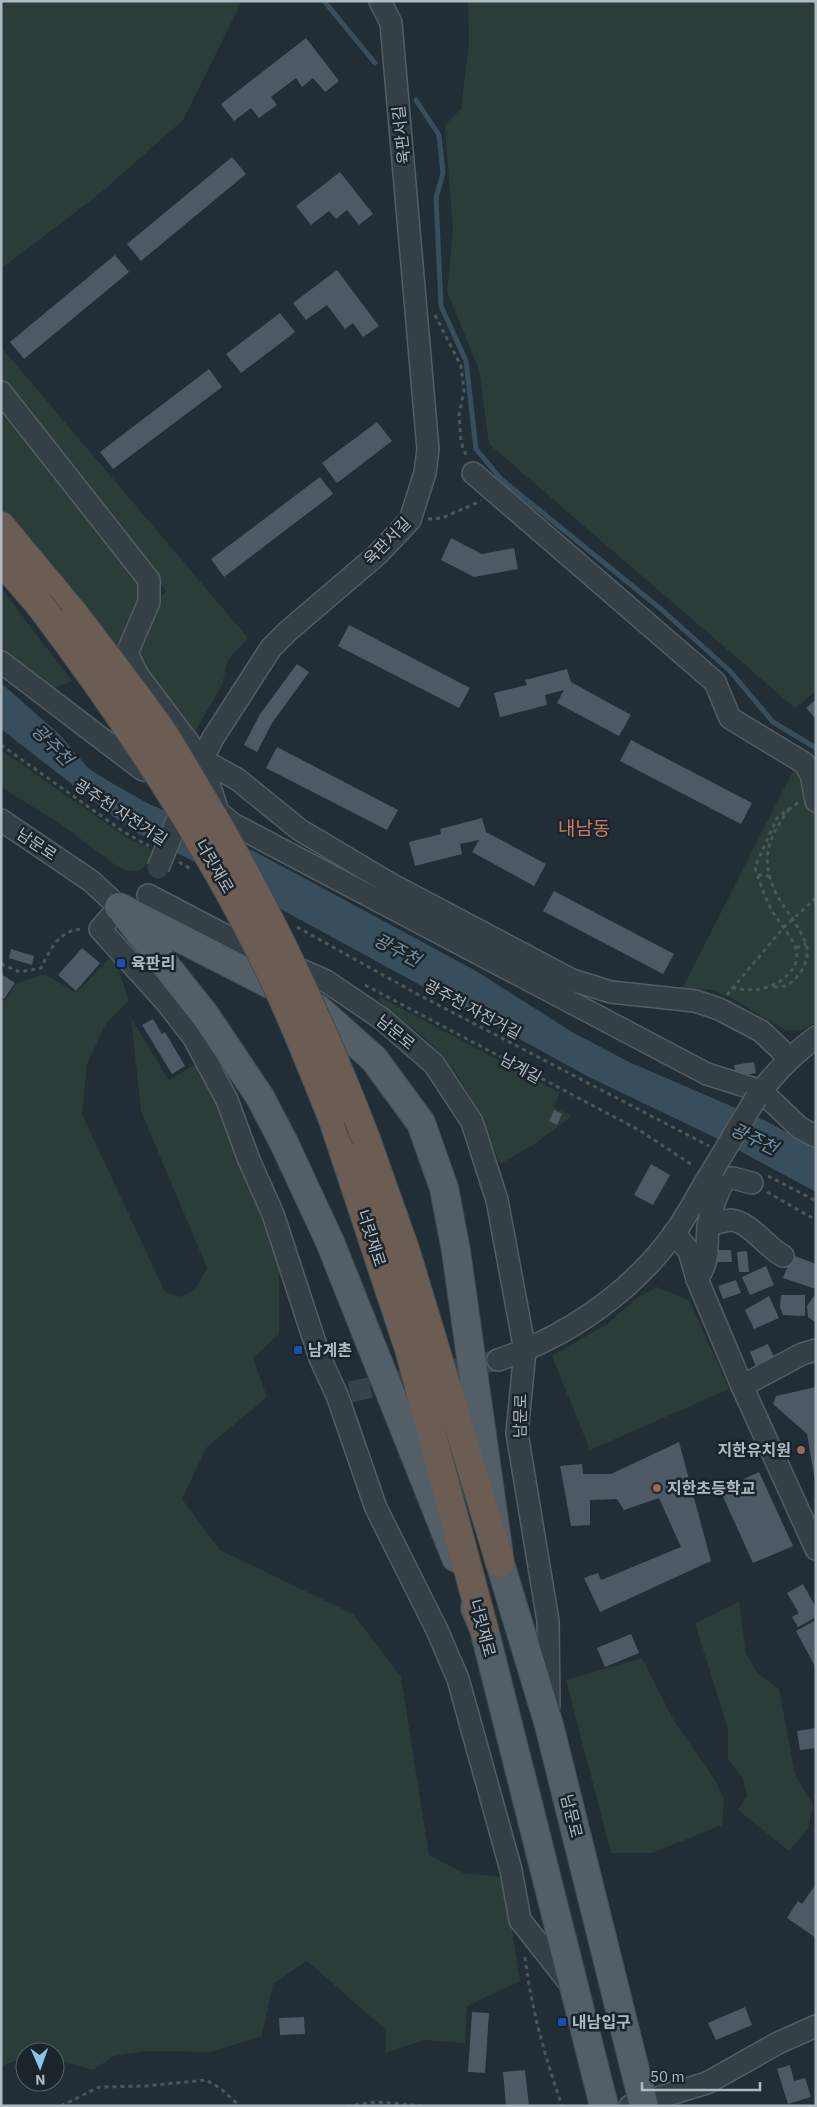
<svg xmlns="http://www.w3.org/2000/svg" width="817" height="2107" font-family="'IBM Plex Sans','Noto Sans KR',sans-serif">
  <rect width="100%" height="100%" fill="#222e35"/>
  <g fill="#2a3d38">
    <polygon points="1,1 242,1 183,120 104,190 1,269"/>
    <polygon points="468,1 816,1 816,691 795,708 489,444 479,370 447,291 453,231 445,125 461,109 469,43"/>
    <polygon points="1,347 248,638 228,660 222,685 194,733 134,661 151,608 166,591 1,383"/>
    <polygon points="1,403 145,585 117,659 1,518"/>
    <polygon points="1,588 72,681 45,692 1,658"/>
    <path d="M1,750L126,837L152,850C146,870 138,876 118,867L62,825L1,787Z"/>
    <polygon points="795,767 808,777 816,820 816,1022 802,1030 786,1030 733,999 713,990 682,989"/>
    <polygon points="113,955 129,1000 106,1023 87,1064 82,1114 165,1292 181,1297 196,1288 207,1268 141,1111 131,1018 169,1080 200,1061 279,1249 279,1334 253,1358 267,1397 206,1448 182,1499 220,1550 353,1614 401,1677 429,1855 463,1873 504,1877 520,1981 467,2006 465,2043 424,2040 385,2053 386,2030 307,1961 273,1984 262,2036 211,2052 146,2051 114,2056 93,2070 55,2059 55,2052 25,2052 25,2058 1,2066 1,999 5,1001 17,983 45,974 76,993"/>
    <path d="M380,997L560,1093L553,1107L572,1116L533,1145L500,1164C483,1125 469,1085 440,1053C422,1033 397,1019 378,1000Z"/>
    <polygon points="657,1287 689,1300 729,1389 590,1450 552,1356 607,1324 638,1297"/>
    <polygon points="739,1602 746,1653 757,1673 779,1689 795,1774 813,1805 808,1829 789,1851 738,1810 747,1796 743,1779 728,1759 728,1729 695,1623"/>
    <polygon points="642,1658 673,1719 716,1782 724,1800 722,1825 652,1853 611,1853 566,1680"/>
  </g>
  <polygon fill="#394e5d" points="1,683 60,735 88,768 110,782 147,803 240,844 278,864 476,971 572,1032 629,1062 766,1121 816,1148 816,1192 714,1137 589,1077 187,858 131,830 1,729"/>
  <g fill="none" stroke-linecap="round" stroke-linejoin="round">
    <g stroke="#394e5d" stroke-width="5">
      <polyline points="324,1 375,63"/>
      <polyline points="416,100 439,135 443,173 436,198 441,306 466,361 476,449 501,479 662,610 730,671 773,722 816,748"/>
    </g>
  </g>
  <g fill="#4d5a63">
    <polygon points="306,38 339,81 325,92 313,78 302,87 296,78 271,97 277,105 259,118 251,108 234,121 221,104"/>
    <polygon points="232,157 246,174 141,261 127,244"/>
    <polygon points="340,172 373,214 359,225 347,210 336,219 329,211 311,225 296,206"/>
    <polygon points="115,255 129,272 24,359 10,342"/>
    <polygon points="337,270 379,326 363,337 353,323 345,329 327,305 306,320 293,303"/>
    <polygon points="280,313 295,332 241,373 226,354"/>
    <polygon points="209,369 222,387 113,469 100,452"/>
    <polygon points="377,422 392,441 337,483 322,463"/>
    <polygon points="320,477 333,494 224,577 211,559"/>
    <polygon points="451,538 482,554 514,548 518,569 474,577 441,560"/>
    <polygon points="349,625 470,688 459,708 338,646"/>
    <polygon points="297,664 309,672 272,723 257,752 244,745 260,714"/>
    <polygon points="567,669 571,682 631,715 619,736 557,703 564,690 545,695 547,705 500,717 494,693 527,685 525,680"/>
    <polygon points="816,699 816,719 806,708"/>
    <polygon points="631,740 752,803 741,824 620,761"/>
    <polygon points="277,747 398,810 387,830 266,768"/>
    <polygon points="482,818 486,832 546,864 534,886 472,852 479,840 460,844 462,854 415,866 409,842 441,834 440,829"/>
    <polygon points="554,891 674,954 663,974 543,911"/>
    <polygon points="82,948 100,963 76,991 58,975"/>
    <polygon points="11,949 34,956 32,965 9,958"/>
    <polygon points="1,974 15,983 4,999 1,997"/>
    <polygon points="153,1019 162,1034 165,1032 185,1066 172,1074 142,1025"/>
    <polygon points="754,1062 756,1073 736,1077 734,1065"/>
    <polygon points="554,1110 562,1114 557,1125 549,1121"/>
    <polygon points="651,1164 670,1175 653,1205 634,1195"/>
    <polygon points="715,1250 731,1250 732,1262 715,1262"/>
    <polygon points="747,1251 749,1272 739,1272 737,1252"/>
    <polygon points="792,1255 816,1264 816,1289 783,1278"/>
    <polygon points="766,1266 774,1285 750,1295 742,1277"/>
    <polygon points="736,1280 741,1293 723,1299 718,1286"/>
    <polygon points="781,1295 805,1295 805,1316 783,1315 780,1307"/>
    <polygon points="769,1296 779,1318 754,1329 745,1310"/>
    <polygon points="814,1296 816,1297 816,1323 808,1317 807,1306"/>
    <polygon points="768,1344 777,1364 758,1372 750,1352"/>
    <polygon points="816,1387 816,1481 815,1481 807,1434 773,1404 776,1396"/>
    <polygon points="679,1442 711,1561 600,1612 584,1578 598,1573 601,1580 681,1547 659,1498 624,1510 617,1499 590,1500 590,1525 571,1526 560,1466 582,1464 583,1474 611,1474"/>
    <polygon points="759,1472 793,1546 753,1563 720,1490"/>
    <polygon points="803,1584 816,1608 816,1617 798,1627 792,1617 799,1613 787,1593"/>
    <polygon points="816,1620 816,1668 796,1631"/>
    <polygon points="631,1634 639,1653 605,1667 597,1648"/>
    <polygon points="816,1728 816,1748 800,1750 797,1731"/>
    <polygon points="814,1887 816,1888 816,1938 787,1918 798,1901 802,1904"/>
    <polygon points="745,2007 752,2025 716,2040 708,2023"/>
    <polygon points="472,2012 489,2013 485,2073 468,2072"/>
    <polygon points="304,2017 305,2034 280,2035 279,2018"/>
    <polygon points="790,2065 794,2081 805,2078 811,2097 788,2104 777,2069"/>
    <polygon points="525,2070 529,2106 506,2106 503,2072"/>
  </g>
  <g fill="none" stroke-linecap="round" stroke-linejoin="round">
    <polyline stroke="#37434a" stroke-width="21" stroke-dasharray="21 11" stroke-linecap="butt" points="350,1392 498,1360"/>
    <g stroke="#535d63" stroke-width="24">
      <g id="minor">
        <polyline points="1,392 149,580 149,602 127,653 137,674 201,759 237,779 300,830 389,883 572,980 611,992 695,1001 719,1009 761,1031 781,1050 787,1059"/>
        <polyline points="473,473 715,682 730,718 804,763 811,774 816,801"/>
        <polyline points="1,662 143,770 163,766"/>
        <polyline points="193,760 201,759 218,812 233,824 707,1074 761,1091 800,1128 816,1136"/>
        <polyline points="196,771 213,738 271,648 288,631 378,554 410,520 425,473 428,449 391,23 380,1"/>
        <polyline points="1,820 91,881 119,907"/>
        <polyline points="148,895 230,938 326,981 382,1019 434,1064 472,1122 497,1200 525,1351 517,1433 548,1621 549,1705"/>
        <polyline points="119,907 100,929 166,1002 194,1038 227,1100 249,1160 273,1214 320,1358 337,1395 376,1508 437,1630 458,1679 511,1870 520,1920 572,1986"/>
        <path d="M756,1098C774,1073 792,1055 816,1037"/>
        <path d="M709,1225C715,1224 725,1220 732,1220C751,1223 766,1247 783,1256"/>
        <polyline points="674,1233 689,1251 697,1279 742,1386 816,1549"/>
        <path d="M697,1279C710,1261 706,1248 708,1227C711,1209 716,1194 725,1179L733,1178L752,1183"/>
        <path d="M498,1360C565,1338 631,1293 673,1235C688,1215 699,1191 713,1170"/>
        <polyline points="742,1386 802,1354 816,1350"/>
        <polyline points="630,2106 707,2083 778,2043 816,2026"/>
      </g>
    </g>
    <g stroke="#424b52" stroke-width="30">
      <g id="major">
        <polyline points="119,907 317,1008 374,1059 421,1123 444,1188 456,1251 500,1563 549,1725 644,2106"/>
        <polyline points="125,914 205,1015 260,1097 284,1143 330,1242 456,1558"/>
        <polyline points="475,1608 484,1629 604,2106"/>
      </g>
    </g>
    <g stroke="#404a50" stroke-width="30">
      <g id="highway">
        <polyline points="1,526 75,615"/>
        <polyline points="1,560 39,604"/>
        <polyline points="332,1117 409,1349 484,1629"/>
        <polyline points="366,1139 406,1252 500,1563"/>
      </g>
    </g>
    <g stroke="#485958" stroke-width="3" stroke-dasharray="4 4" stroke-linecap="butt">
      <polyline points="435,315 461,366 464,391 459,415 461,442 467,458"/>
      <polyline points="428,519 442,518 481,501"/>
      <polyline points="1,745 124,832 149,846"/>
      <polyline points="179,862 191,869"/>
      <polyline points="758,875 770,876"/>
      <polyline points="297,927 419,995 709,1146"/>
      <polyline points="796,948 806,944"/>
      <path d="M1,964L20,972L41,968C50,949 60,929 83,929"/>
      <polyline points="365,985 639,1130 694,1166"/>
      <path d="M774,987C778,987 785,987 789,984C801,976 811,958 806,944C796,917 773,901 768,869C764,845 777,827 789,809"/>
      <path d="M732,988C751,991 768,991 783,979C815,954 783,932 770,907C764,894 759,881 755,867L777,818L799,802"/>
      <polyline points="727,995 784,927 816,898"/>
      <polyline points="768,1176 816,1201"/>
      <polyline points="767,1192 816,1220"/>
      <path d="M525,1957C531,2008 545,2057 562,2106"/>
      <polyline points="61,2106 99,2087 146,2086 206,2080 220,2088 240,2106"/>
      <polyline points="347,2106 377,2102 425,2106"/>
    </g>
    <use href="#minor" stroke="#353f46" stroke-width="21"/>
    <use href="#major" stroke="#535e66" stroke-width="28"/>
    <use href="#highway" stroke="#6b5d53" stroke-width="28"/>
    <g stroke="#535d63" stroke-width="24" stroke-linecap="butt">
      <g id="minor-bridge">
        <polyline points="158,868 183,806"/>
        <polyline points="713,1170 756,1098"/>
      </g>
    </g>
    <g stroke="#404a50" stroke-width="30" stroke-linecap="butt">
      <g id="highway-bridge">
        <path d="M39,604C126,719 207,840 270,971C293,1018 312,1068 332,1117"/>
        <path d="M75,615C103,652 132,689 159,727C173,747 185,770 198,791C265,901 320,1019 366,1139"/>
      </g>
    </g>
    <use href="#minor-bridge" stroke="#353f46" stroke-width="21"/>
    <use href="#highway-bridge" stroke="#6b5d53" stroke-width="28"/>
  </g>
  <g fill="#1a4fb4" stroke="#1b242a" stroke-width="2">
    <rect x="116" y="958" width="10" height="10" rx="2.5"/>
    <rect x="293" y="1345" width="10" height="10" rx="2.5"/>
    <rect x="557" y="2017" width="10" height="10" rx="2.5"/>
  </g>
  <g fill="#8d6e63" stroke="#1b242a" stroke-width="2">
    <circle cx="801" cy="1450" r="5"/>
    <circle cx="657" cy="1488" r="5"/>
  </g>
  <g text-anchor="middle" stroke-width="5" stroke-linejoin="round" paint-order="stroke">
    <g font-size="16" fill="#b0bac2" stroke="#1b242a">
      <text transform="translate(401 135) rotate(-96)" y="6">육판서길</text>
      <text transform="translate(387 541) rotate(-46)" y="6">육판서길</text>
      <text transform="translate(121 812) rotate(33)" y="6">광주천 자전거길</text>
      <text transform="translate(37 844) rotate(34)" y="6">남문로</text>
      <text transform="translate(215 866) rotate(60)" y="6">너릿재로</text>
      <text transform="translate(473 1009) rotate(28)" y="6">광주천 자전거길</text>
      <text transform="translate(396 1032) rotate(40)" y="6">남문로</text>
      <text transform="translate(521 1068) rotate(29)" y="6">남계길</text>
      <text transform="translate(372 1238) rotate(72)" y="6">너릿재로</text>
      <text transform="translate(520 1416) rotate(-89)" y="6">남문로</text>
      <text transform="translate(483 1628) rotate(75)" y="6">너릿재로</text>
      <text transform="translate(572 1816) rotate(76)" y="6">남문로</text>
    </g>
    <g font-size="16" font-weight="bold" fill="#b0bac2" stroke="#1b242a" text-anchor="start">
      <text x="131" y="969">육판리</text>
      <text x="308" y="1356">남계촌</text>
      <text x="791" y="1456" text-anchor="end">지한유치원</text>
      <text x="667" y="1494">지한초등학교</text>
      <text x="572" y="2028">내남입구</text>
    </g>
    <g font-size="18" font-style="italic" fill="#7391a3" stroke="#1b242a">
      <text transform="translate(52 745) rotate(45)" y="6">광주천</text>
      <text transform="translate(397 950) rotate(28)" y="6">광주천</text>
      <text transform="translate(754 1139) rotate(26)" y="6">광주천</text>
    </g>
    <g font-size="19" fill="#c77d65" stroke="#1b242a">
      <text x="584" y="835">내남동</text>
    </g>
  </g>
  <rect width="817" height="2107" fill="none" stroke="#b0bac2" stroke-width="5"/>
  <g transform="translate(40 2067) rotate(178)"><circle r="24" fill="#1b242a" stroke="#576067"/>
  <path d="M0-4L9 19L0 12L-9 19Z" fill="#8bc3ec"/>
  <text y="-8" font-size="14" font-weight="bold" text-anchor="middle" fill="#b0bac2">N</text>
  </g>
  <path d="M642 2082v8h118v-8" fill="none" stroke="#b0bac2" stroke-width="2.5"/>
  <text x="650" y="2082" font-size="15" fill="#b0bac2" stroke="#1b242a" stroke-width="4" paint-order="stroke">50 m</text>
</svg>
